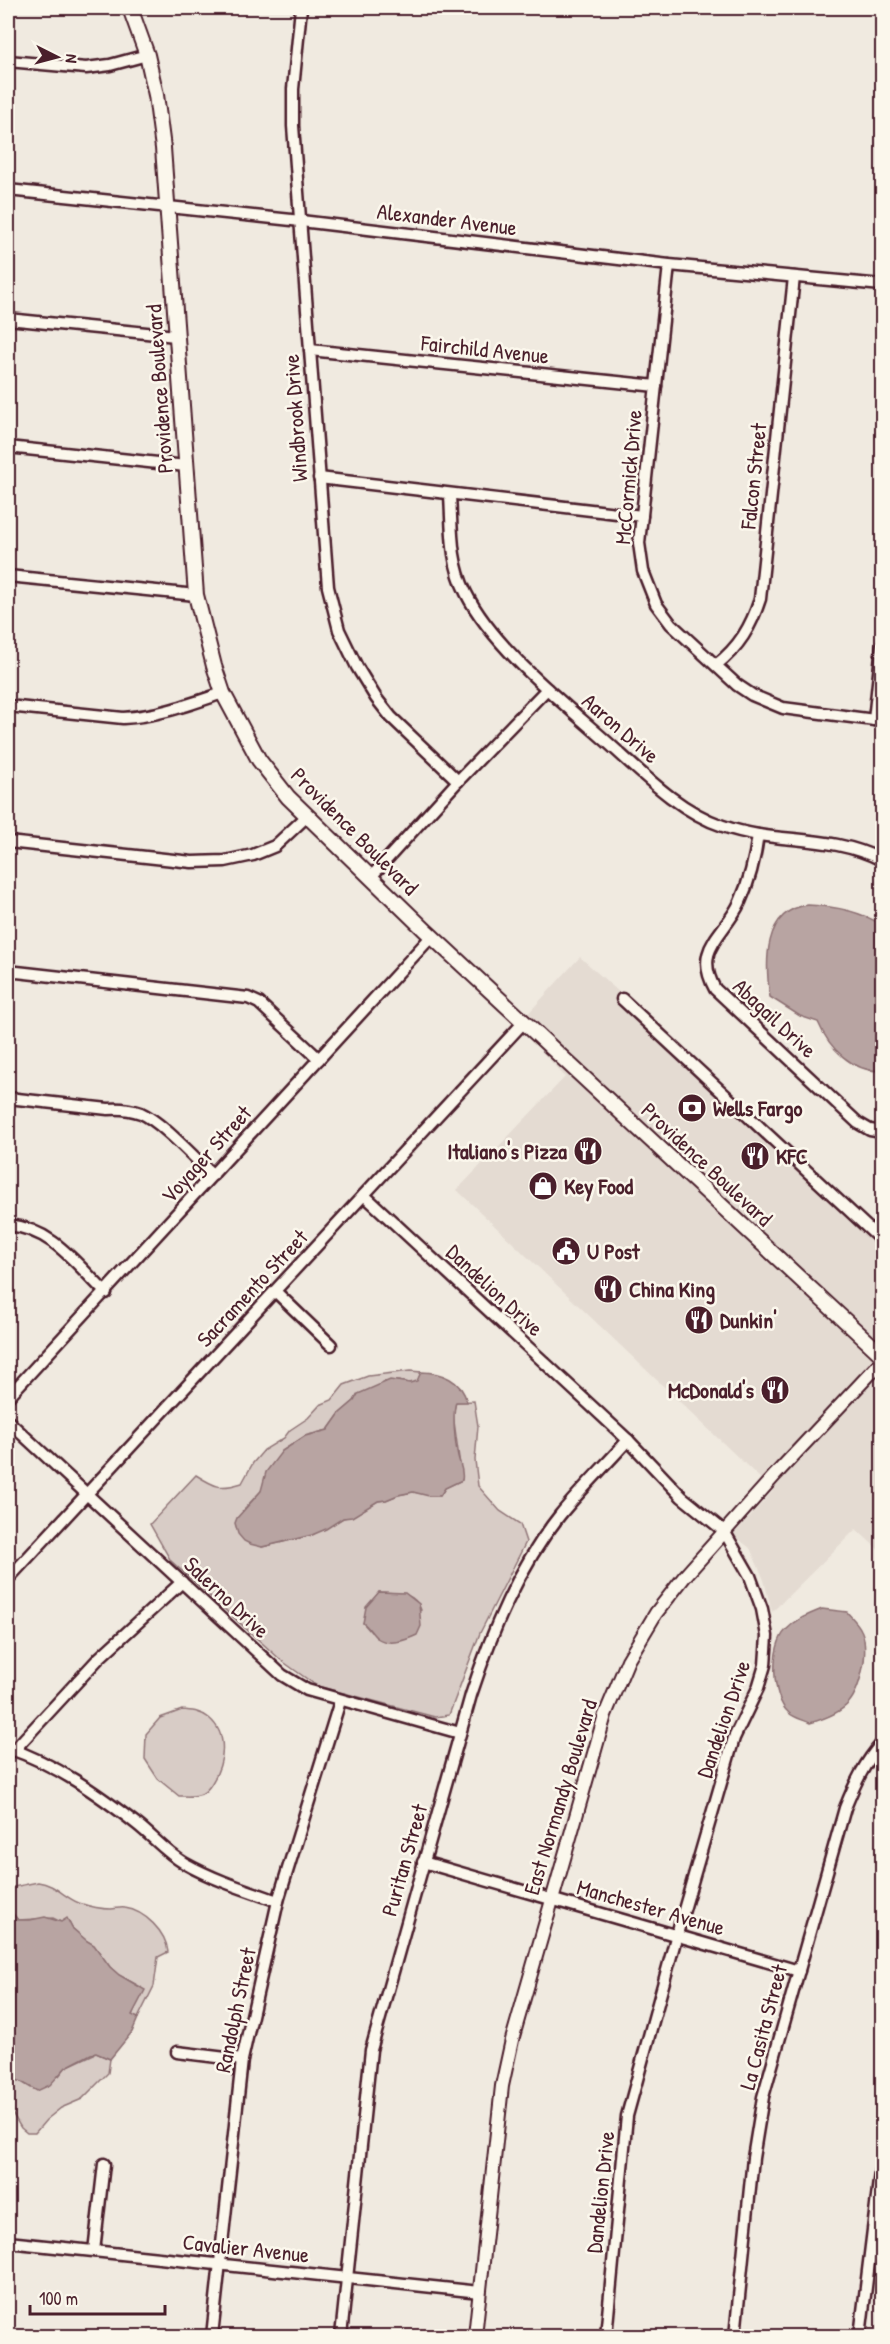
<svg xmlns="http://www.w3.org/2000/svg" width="890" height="2344" font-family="'Patrick Hand',sans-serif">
  <rect width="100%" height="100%" fill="#f0eae0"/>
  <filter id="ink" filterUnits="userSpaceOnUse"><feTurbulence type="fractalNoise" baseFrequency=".0167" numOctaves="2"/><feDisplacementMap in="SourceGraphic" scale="12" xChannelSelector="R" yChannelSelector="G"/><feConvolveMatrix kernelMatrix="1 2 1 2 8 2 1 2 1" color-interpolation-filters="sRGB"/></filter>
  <g filter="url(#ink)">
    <g fill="#e4dbd2">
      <polygon points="580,957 621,994 615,999 882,1248 882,1348 525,1017"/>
      <polygon points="524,1029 878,1358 763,1481 457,1190 565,1077 523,1031"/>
      <polygon points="882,1368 882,1553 856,1529 772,1612 764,1580 750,1548 733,1535 773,1491 770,1488"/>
    </g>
    <g fill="#d8ccc6" stroke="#917678" stroke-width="1.5" fill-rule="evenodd">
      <path d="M410,1371L421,1372L418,1381L410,1383L398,1381L383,1382L377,1387L358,1394L354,1401L340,1413L328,1430L305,1436L282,1451L261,1491L246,1507L262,1547L312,1535L343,1518L352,1516L378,1501L386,1500L398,1495L413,1492L440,1496L445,1488L462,1480L453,1414L456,1402L474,1401L478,1426L475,1460L478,1486L500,1511L520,1524L526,1542L480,1633L449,1715L435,1717L317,1686L282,1661L171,1561L150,1524L196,1475C215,1487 220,1490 242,1483L253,1463L264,1450L284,1438L290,1430L308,1418L320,1405L332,1400L344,1385L368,1376ZM379,1592C395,1593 415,1591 421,1610L371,1632L363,1623Z"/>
      <path d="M182,1710C191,1711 201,1711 209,1718C229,1735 224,1763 212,1783C209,1788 204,1794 198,1795C193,1797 185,1796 179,1796L158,1779L145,1759L146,1734L160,1718Z"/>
      <path d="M38,1882C55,1884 64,1897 79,1903C88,1906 102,1909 111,1909C116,1909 120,1907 125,1908C145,1911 166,1932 168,1952L158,1957L154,1986L138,2018L132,2016L141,1987L119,1975L110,1967L94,1945L87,1941L72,1928L67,1919L61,1922L53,1918L18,1920L8,1908V1888Z"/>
      <polygon points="96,2053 110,2059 108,2073 82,2099 61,2108 46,2120 35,2133 27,2133 21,2128 8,2106 8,2079 20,2081 31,2088 59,2076 66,2067"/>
    </g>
    <g fill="#b8a4a2" stroke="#8c6f72" stroke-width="1.5">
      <path d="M808,905C834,906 860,911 882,925V1071C852,1072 829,1048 818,1022L800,1016L770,997C765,963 763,910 808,905Z"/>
      <path d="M421,1372C441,1372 462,1380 467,1402H456C452,1414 455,1443 458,1456C460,1465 464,1471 462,1480L445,1488L440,1496H429L413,1492L398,1495L386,1500L378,1501L352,1517L343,1518L326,1529L312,1535L262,1547L250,1544L244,1541L238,1534L235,1523L237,1518L261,1491L266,1472L282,1451L305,1436L328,1430L340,1413L354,1401L358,1394L390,1380L410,1383L417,1381Z"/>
      <path d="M379,1592L405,1593L419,1604L421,1626L417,1635C404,1641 389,1646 377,1638C371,1633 369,1627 363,1623L366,1607Z"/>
      <path d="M822,1609L847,1612C851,1617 858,1623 861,1630C866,1639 865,1652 864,1662C857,1701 848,1712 810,1723C804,1720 794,1718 789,1713C771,1698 770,1646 786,1630C796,1619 808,1615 822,1609Z"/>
      <polygon points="8,1908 18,1920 30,1920 45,1917 61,1922 67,1918 72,1928 87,1941 94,1945 110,1967 119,1975 145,1990 132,2015 138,2018 132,2032 110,2059 96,2053 91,2054 66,2067 50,2085 37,2091 20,2081 8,2079"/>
    </g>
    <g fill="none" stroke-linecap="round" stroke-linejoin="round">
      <g stroke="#4a1f2b" stroke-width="15">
        <g id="minor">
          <polyline points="301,8 293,89 293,126 328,587 339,630 357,667 376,698 391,717 458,781"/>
          <polyline points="8,61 86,68 110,65 147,55"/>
          <polyline points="8,190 301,221 669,265 882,285"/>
          <polyline points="669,265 639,543 643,571 656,604 671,624 737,685 752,695 783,708 882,721"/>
          <polyline points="8,319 176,336"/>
          <polyline points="310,350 656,386"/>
          <polyline points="8,447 186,466"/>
          <polyline points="319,478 642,516"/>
          <path d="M450,495C452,528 450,562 466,593C493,647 561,701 606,741C641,772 678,811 723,826C776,845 829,833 882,860"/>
          <polyline points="8,576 196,595"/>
          <path d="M716,665C739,647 751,627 760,599L794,277"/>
          <path d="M8,706L123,718C159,716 190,704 223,693"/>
          <polyline points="874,720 882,645"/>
          <path d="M758,835C755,859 750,880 740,902C725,935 692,948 715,989L858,1123L870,1130L882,1132"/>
          <polyline points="8,842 192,862 225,861 253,855 275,846 306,817"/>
          <polyline points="370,878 458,781 547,689"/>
          <polyline points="8,971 248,998 259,1003 319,1059"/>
          <polyline points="622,999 882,1241"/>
          <path d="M8,1098L108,1109C120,1108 130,1109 141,1113C163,1123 194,1158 213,1175"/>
          <polyline points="364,1195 628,1440 682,1497 724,1531 750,1576 762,1609 767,1636 765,1665 758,1688 734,1738 677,1934 627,2116 606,2336"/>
          <path d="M8,1225C53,1229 75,1263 106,1293"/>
          <polyline points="276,1292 331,1345"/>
          <polyline points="8,1397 431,937"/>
          <polyline points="8,1421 282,1675 307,1690 460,1733"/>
          <polyline points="8,1579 524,1022"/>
          <path d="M8,1748C56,1764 98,1794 138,1825C153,1837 167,1853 184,1863C214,1880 246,1890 278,1901"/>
          <polyline points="14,1750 99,1658 182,1582"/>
          <polyline points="423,1862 799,1971"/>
          <polyline points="177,2052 242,2060"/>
          <polyline points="8,2242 480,2292"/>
          <polyline points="94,2251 104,2164"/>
          <polyline points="212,2336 242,2060 278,1901 340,1701"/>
          <path d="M341,2336L371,2050L471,1695C492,1631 518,1568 560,1515C581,1489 606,1465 628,1440"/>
          <path d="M735,2336L753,2158L763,2097L845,1808C855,1783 865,1762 882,1743"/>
          <polyline points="860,2336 882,2156"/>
        </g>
      </g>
      <g stroke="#4a1f2b" stroke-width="16">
        <polyline id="tertiary" points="475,2336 502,2086 512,2040 605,1715 628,1660 656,1613 685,1576 775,1475 882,1361"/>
      </g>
      <g stroke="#4a1f2b" stroke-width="18">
        <polyline id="secondary" points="130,8 147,55 156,95 163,148 196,595 214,666 223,693 259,760 288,797 425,930 882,1355"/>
      </g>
      <use href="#minor" stroke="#fbf7ec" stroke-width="10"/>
      <use href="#tertiary" stroke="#fbf7ec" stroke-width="12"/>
      <use href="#secondary" stroke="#fbf7ec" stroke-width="14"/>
    </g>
  </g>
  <defs>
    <g id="bank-disc" transform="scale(1.5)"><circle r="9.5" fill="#4a1f2b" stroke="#fbf7ec"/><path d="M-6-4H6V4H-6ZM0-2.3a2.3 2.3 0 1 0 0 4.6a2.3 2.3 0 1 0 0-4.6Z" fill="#fff"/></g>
    <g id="restaurant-disc" transform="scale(1.5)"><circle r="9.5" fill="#4a1f2b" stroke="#fbf7ec"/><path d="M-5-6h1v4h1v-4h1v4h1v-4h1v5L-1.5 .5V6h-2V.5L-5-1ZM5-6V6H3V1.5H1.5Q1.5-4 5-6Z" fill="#fff"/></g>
    <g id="shop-disc" transform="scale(1.5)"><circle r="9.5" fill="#4a1f2b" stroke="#fbf7ec"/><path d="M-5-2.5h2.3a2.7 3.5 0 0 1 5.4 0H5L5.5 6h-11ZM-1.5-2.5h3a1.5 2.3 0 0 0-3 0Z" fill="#fff"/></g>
    <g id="civic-disc" transform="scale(1.5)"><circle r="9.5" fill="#4a1f2b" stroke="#fbf7ec"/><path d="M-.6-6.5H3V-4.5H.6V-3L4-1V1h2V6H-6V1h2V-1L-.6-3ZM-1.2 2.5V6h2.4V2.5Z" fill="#fff"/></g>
  </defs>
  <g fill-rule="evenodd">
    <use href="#bank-disc" x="692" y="1108"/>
    <use href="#restaurant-disc" x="588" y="1151"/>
    <use href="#restaurant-disc" x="755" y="1156"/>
    <use href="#shop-disc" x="543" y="1186"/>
    <use href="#civic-disc" x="566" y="1251"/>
    <use href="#restaurant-disc" x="608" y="1289"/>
    <use href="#restaurant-disc" x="699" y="1320"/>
    <use href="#restaurant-disc" x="775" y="1390"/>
  </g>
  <g text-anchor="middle" stroke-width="5" stroke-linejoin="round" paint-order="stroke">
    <g font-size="22" fill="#4a1f2b" stroke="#fbf7ec">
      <text transform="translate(447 219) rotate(7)" y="8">Alexander Avenue</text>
      <text transform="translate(485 349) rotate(6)" y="8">Fairchild Avenue</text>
      <text transform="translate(159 389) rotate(-94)" y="8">Providence Boulevard</text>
      <text transform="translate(295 418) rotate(-94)" y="8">Windbrook Drive</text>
      <text transform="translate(753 476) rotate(-84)" y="8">Falcon Street</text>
      <text transform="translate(628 477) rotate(-85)" y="8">McCormick Drive</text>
      <text transform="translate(621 728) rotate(41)" y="8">Aaron Drive</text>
      <text transform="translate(355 831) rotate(45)" y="8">Providence Boulevard</text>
      <text transform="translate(775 1018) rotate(43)" y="8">Abagail Drive</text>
      <text transform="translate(206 1154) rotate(-48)" y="8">Voyager Street</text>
      <text transform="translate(707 1164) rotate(43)" y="8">Providence Boulevard</text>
      <text transform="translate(252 1288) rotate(-47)" y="8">Sacramento Street</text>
      <text transform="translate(495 1290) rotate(43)" y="8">Dandelion Drive</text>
      <text transform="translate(227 1597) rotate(43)" y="8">Salerno Drive</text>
      <text transform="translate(723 1719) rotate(-71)" y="8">Dandelion Drive</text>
      <text transform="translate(560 1797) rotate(-73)" y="8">East Normandy Boulevard</text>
      <text transform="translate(404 1860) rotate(-74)" y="8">Puritan Street</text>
      <text transform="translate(651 1907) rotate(16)" y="8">Manchester Avenue</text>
      <text transform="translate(235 2010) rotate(-78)" y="8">Randolph Street</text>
      <text transform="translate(763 2027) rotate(-75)" y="8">La Casita Street</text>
      <text transform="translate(600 2192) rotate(-84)" y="8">Dandelion Drive</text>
      <text transform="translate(246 2248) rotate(6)" y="8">Cavalier Avenue</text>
    </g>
    <g font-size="22" font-weight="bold" fill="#4a1f2b" stroke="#fbf7ec" text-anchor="start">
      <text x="713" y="1116">Wells Fargo</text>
      <text x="567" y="1159" text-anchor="end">Italiano's Pizza</text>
      <text x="776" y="1164">KFC</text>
      <text x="564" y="1194">Key Food</text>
      <text x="587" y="1259">U Post</text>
      <text x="629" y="1297">China King</text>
      <text x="720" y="1328">Dunkin'</text>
      <text x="754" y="1398" text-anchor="end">McDonald's</text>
    </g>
  </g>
  <rect width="890" height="2344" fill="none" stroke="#fbf7ec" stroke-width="30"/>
  <rect x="15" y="15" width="860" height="2314" fill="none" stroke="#4a1f2b" stroke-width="2" filter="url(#ink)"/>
  <g transform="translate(57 57) rotate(96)" stroke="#fbf7ec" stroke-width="4.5" paint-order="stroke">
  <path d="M0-4.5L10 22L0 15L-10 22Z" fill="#4a1f2b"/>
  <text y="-9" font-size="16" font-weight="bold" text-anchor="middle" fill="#4a1f2b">N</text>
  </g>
  <path d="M30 2305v9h135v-9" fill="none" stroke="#4a1f2b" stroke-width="3"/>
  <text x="39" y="2305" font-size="18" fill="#4a1f2b" stroke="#fbf7ec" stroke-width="4.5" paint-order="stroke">100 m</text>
</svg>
